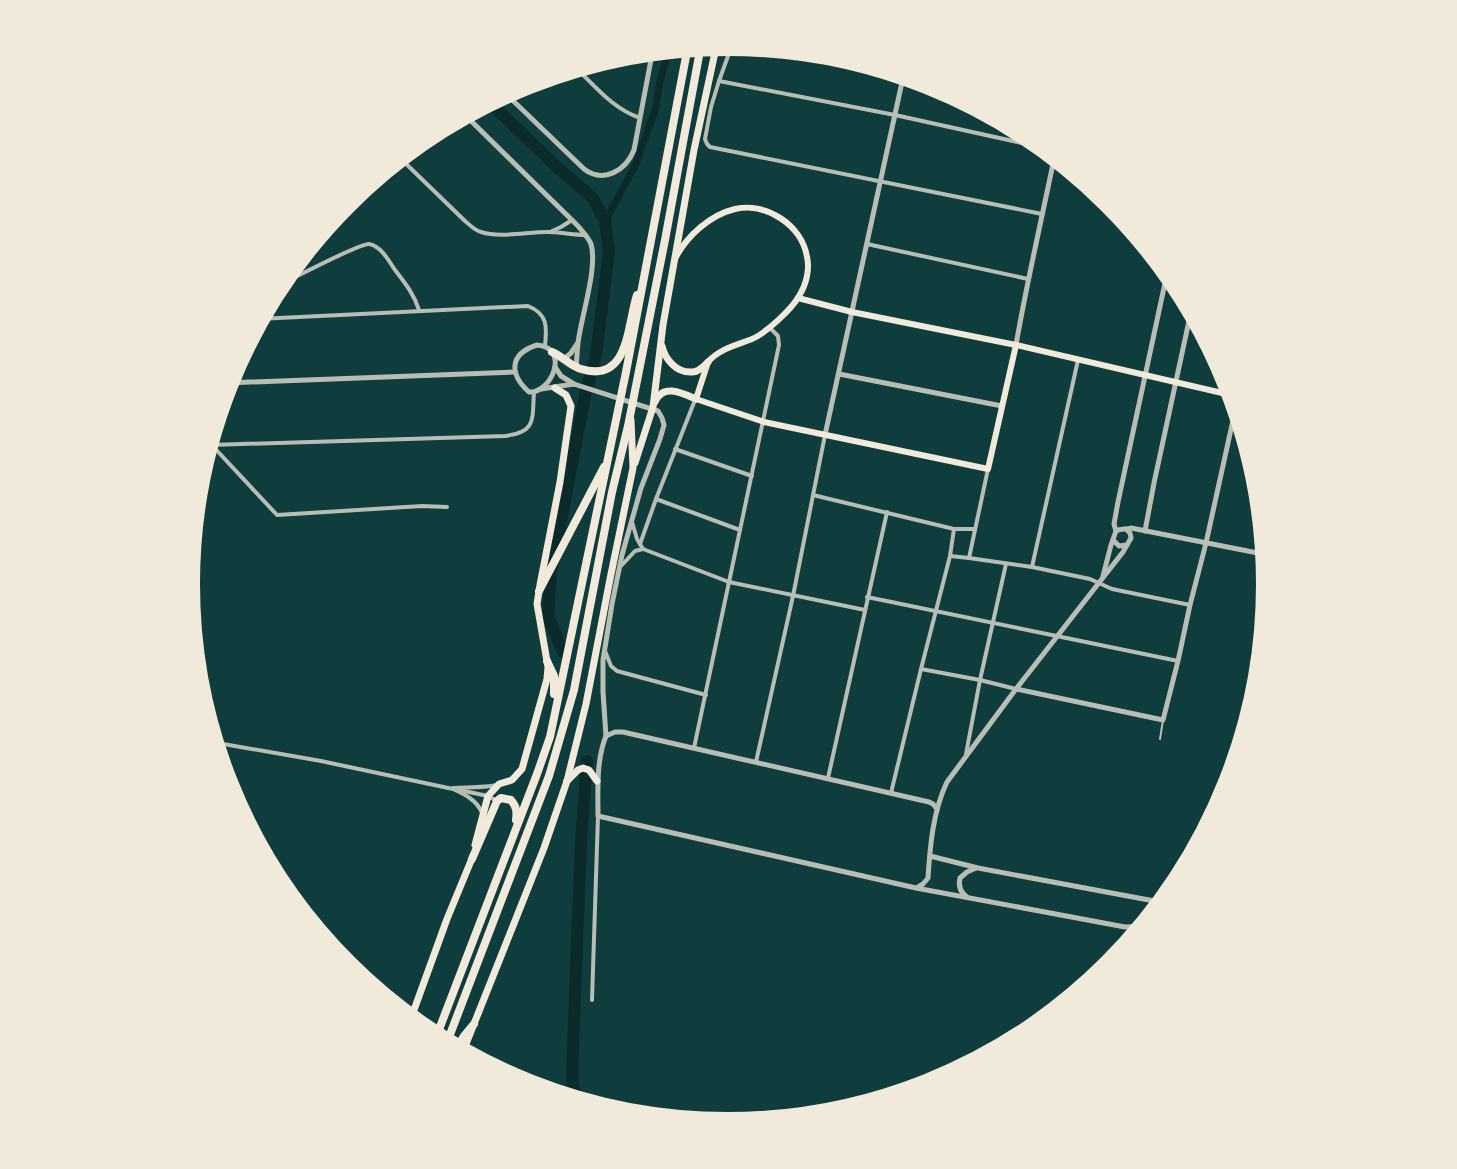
<svg xmlns="http://www.w3.org/2000/svg" width="1457" height="1169" font-family="'Public Sans',sans-serif">
  <rect width="100%" height="100%" fill="#0f3d3e"/>
  <g fill="none" stroke-linecap="round" stroke-linejoin="round">
    <polyline stroke="#0a2a2b" stroke-width="7" points="605,221 635,166 656,108 659,86 669,48"/>
    <g stroke="#0a2a2b" stroke-width="12">
      <polyline points="488,101 557,167 593,198 605,221 609,251 596,355 585,396 558,537 551,571 548,616 563,652"/>
      <polyline points="575,1102 572,1077 573,1046 581,841 587,761"/>
    </g>
    <polyline stroke="#b8beb3" stroke-width="2" points="1160,739 1163,720"/>
    <g stroke="#b8beb3" stroke-width="4">
      <polyline points="733,42 719,81 711,107 705,139 707,144 710,147 1042,214"/>
      <path d="M575,67C595,86 613,109 640,118"/>
      <polyline points="719,81 895,115 1049,149"/>
      <path d="M399,157L465,221C470,225 474,230 481,232C500,238 527,232 547,232C560,232 573,235 586,235"/>
      <polyline points="550,232 561,227 572,220"/>
      <polyline points="867,244 1028,279"/>
      <path d="M275,287C289,281 359,243 369,244C381,246 389,261 395,270C405,283 414,294 419,310"/>
      <path d="M258,319L528,306C548,314 547,327 545,346"/>
      <polyline points="208,441 277,515 422,506 447,507"/>
      <path d="M211,445L505,436C537,432 532,419 534,392"/>
      <polyline points="675,449 752,476"/>
      <polyline points="813,495 954,529 974,529"/>
      <polyline points="656,499 740,530"/>
      <polyline points="632,522 637,539 643,549 729,582 865,610"/>
      <polyline points="640,544 656,499 695,400"/>
      <polyline points="950,556 969,558 1032,567 1090,579 1112,589 1190,605"/>
      <polyline points="969,558 988,469"/>
      <polyline points="621,566 635,551 643,549"/>
      <polyline points="1032,567 1078,360"/>
      <path d="M867,597C971,618 1074,640 1178,661"/>
      <polyline points="605,651 611,666 617,671 706,695"/>
      <polyline points="921,669 980,680 1016,689"/>
      <path d="M212,742L321,761L453,789C464,794 477,800 482,813"/>
      <polyline points="694,748 779,345 778,336 770,328"/>
      <polyline points="966,754 980,680 1006,564"/>
      <polyline points="756,762 793,596 825,435"/>
      <polyline points="828,778 887,512"/>
      <path d="M453,788C468,787 482,788 497,785"/>
      <polyline points="459,790 488,796 497,801"/>
      <polyline points="891,793 921,669 950,556 954,529"/>
      <polyline points="592,1000 598,816"/>
    </g>
    <g stroke="#b8beb3" stroke-width="5">
      <path d="M504,92L584,169C604,184 626,170 634,150L653,49"/>
      <path d="M464,114L577,225C582,231 588,237 591,244C598,268 581,317 578,343C577,351 577,359 576,367"/>
      <path d="M537,345C571,348 551,394 529,392C509,374 509,354 537,345Z"/>
      <path d="M1016,345C1027,281 1042,218 1055,154"/>
      <polyline points="564,359 571,353 577,344"/>
      <polyline points="555,367 561,376 574,384"/>
      <polyline points="839,374 1002,406"/>
      <polyline points="225,383 514,372"/>
      <polyline points="541,389 574,384 577,385 658,411 662,418 664,425 660,439 641,488 622,555 612,604 603,660 603,692 606,736"/>
      <polyline points="825,435 904,73"/>
      <path d="M1116,531C1121,528 1126,530 1131,528L1268,555"/>
      <polyline points="1145,531 1154,483 1192,307"/>
      <polyline points="1113,540 1119,546 1127,545 1131,538 1130,533 1127,530"/>
      <polyline points="1103,576 1111,545 1116,531 1114,524 1118,502 1168,269"/>
      <polyline points="1016,689 1163,720 1178,661 1190,605 1206,543 1237,402"/>
      <path d="M937,809L933,804L929,802L623,732H615L606,736C596,760 598,791 598,816L916,888L1125,927L1147,926"/>
      <polyline points="930,856 978,868 1165,903"/>
      <path d="M918,887L923,884L928,878C930,846 933,811 947,782L1016,689L1123,552L1127,545"/>
      <path d="M967,897C960,892 958,886 960,878L967,872L976,868"/>
    </g>
    <g stroke="#f1e9da" stroke-width="6">
      <path d="M676,257C687,236 710,215 735,209C766,202 802,225 807,257C810,270 806,285 799,296C792,309 766,333 752,339C737,345 719,349 708,362L696,399L764,422L988,469L1016,345"/>
      <polyline points="798,298 852,312 1016,345 1235,396"/>
    </g>
    <g stroke="#f1e9da" stroke-width="7">
      <path d="M662,346C665,359 676,373 692,372C699,372 704,366 708,362"/>
      <path d="M655,402C663,383 682,393 696,399"/>
      <polyline points="635,463 653,407 663,325 694,150 717,43"/>
      <polyline points="567,781 578,770 583,768 589,770 597,781"/>
      <polyline points="475,845 488,796 499,784 512,780 522,769 547,679 548,667 537,604 540,585 560,482 571,406 566,395 555,388"/>
      <polyline points="410,1021 447,919 473,856"/>
      <polyline points="462,1054 544,848 567,781 586,704 610,579 633,468 631,420"/>
    </g>
    <g stroke="#f1e9da" stroke-width="8">
      <path d="M552,352C562,356 570,366 581,369C629,384 627,326 637,295"/>
      <polyline points="539,591 604,467"/>
      <polyline points="547,661 554,676 554,694"/>
      <path d="M472,859L497,801L501,798L511,800C517,807 517,812 516,820"/>
      <polyline points="435,1040 537,774 550,737 626,372 688,46"/>
      <polyline points="446,1045 549,776 574,690 612,492 628,426 665,240 701,45"/>
      <polyline points="455,1051 464,1036 474,1024"/>
    </g>
  </g>
  <path d="M0 0H1457V1169H0ZM196 584a532 532 0 1 1 1064 0a532 532 0 1 1-1064 0Z" fill="#f1e9da" fill-rule="evenodd"/>
  <path fill="none" stroke="#f1e9da" stroke-width="8" d="M196 584a532 532 0 1 1 1064 0a532 532 0 1 1-1064 0Z"/>
</svg>
